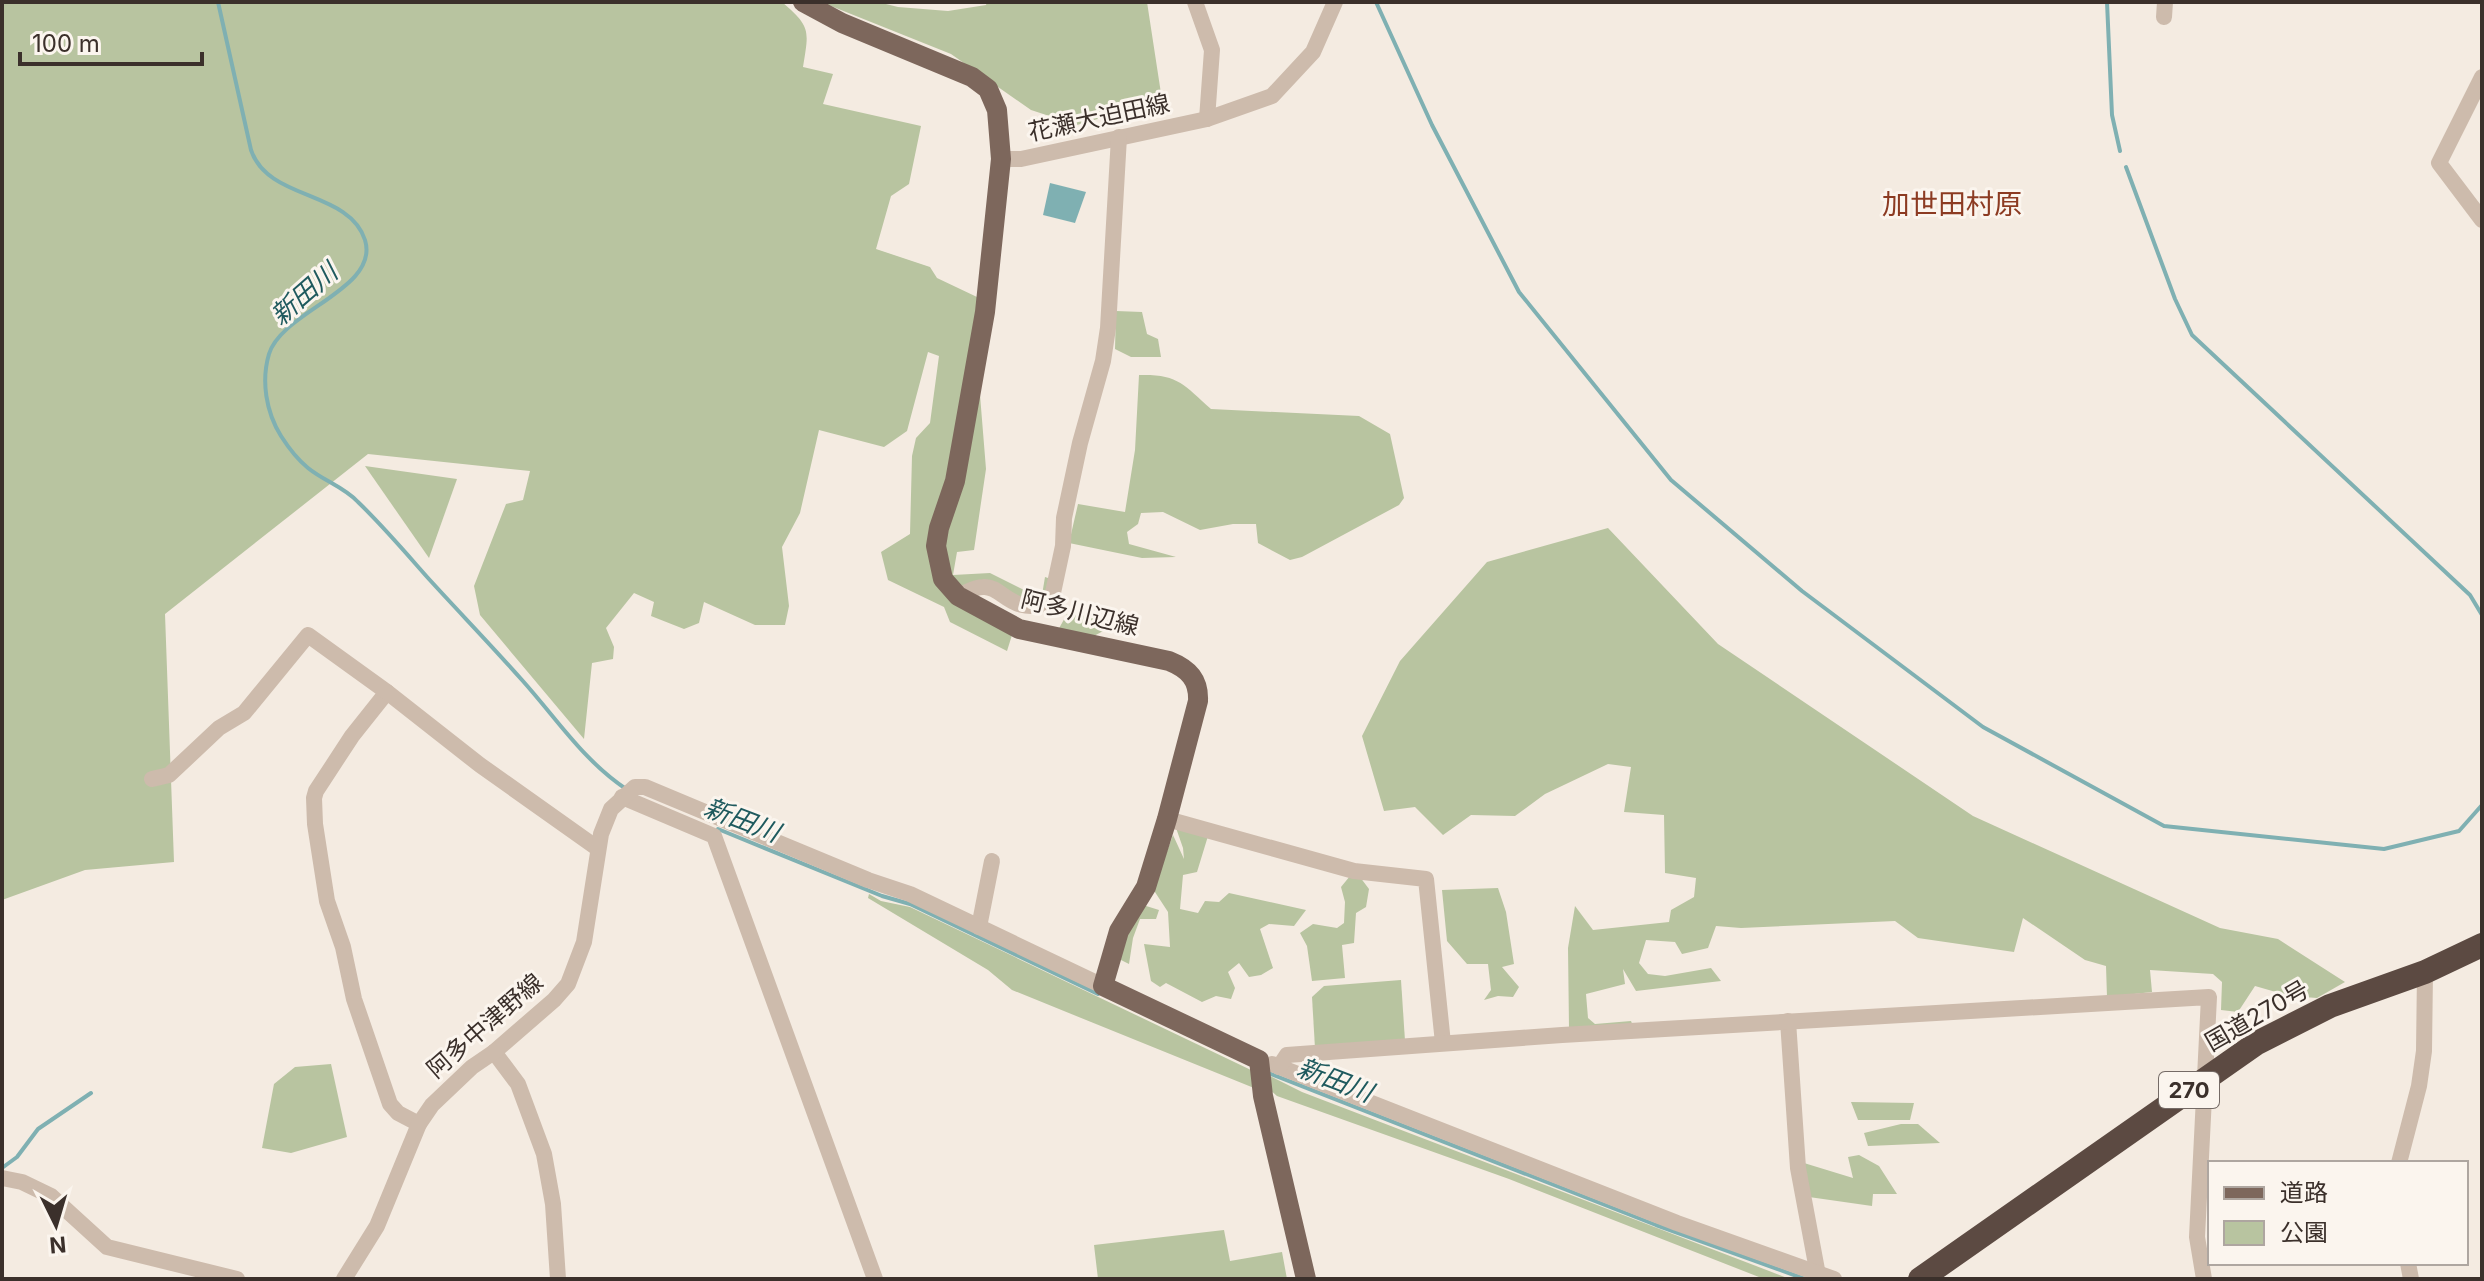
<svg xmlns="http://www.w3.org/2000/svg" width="2484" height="1281" font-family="Inter,'Noto Sans JP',sans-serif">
  <rect width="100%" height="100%" fill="#f4ebe1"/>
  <g fill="#b8c4a0">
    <path d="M2,2H782C811,27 809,30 803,67L833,74L823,104L921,126L909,184L891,196L876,249L930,267L937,278L977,297L980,395L986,469L974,550L957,552L953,575L990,573L1034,595H1042L1045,577L1051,579L1046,600L958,589L1012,635L1007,651L950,622L944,607L888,580L881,552L910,534L912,456L916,438L930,423L939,356L928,352L907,431L884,447L819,430L800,513L782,547L789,606L785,625H755L704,602L699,623L684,629L651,616L654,602L634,593L606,628L614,647L613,659L592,663L584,739L480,615L474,586L506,504L523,500L530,471L368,454L165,614L174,862L85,870L2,900Z"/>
    <polygon points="821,2 878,2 898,7 948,11 986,5 987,2 1147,2 1162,100 1077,125 1031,110 951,54"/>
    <polygon points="1116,311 1142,312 1147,334 1158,339 1161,357 1131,357 1115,349"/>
    <path d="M1139,375C1178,374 1183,384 1211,409L1359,416L1390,434L1404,498L1399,505L1302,557L1290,560L1258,543L1256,524H1233L1200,530L1163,512L1141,513L1138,524L1127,532L1129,544L1176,557L1142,558L1069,543L1078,504L1125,512L1135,450Z"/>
    <polygon points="365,466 457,479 429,558"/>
    <polygon points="1608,528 1718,644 1973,816 2220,928 2278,939 2345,982 2317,998 2290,996 2255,986 2238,1012 2221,1010 2222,982 2213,974 2150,970 2152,992 2107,997 2106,966 2085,960 2023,918 2014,952 1918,938 1895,921 1741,928 1716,926 1708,948 1682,954 1675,942 1646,940 1639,963 1648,974 1665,976 1711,968 1721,981 1636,991 1623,969 1625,984 1586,994 1588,1018 1595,1024 1631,1021 1633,1026 1569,1028 1568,948 1575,906 1593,930 1669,922 1671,910 1694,897 1696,878 1665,873 1664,815 1624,812 1631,767 1608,764 1545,794 1515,816 1471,815 1443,835 1415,807 1384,811 1362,736 1400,661 1487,562"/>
    <polygon points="1067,614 1109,618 1117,615 1122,621 1092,637 1057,632"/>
    <polygon points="1175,825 1208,836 1197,872 1183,875 1180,909 1198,913 1205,901 1219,902 1229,893 1306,910 1294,926 1269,924 1260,929 1273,968 1261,975 1249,977 1239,963 1228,972 1235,988 1231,999 1216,996 1202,1002 1166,983 1160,987 1151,981 1144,944 1170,947 1168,912 1153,889 1173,835 1184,859 1183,848"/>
    <polygon points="1350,876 1360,877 1369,889 1366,907 1356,913 1354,943 1342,945 1345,978 1312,981 1307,946 1300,933 1313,924 1337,928 1344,923 1345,902 1341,887"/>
    <polygon points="1498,888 1506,912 1514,964 1502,967 1519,987 1513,997 1498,996 1484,1000 1491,990 1488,964 1467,964 1447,941 1442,890"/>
    <polygon points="869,894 881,901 910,907 1251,1070 1254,1088 1012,990 988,970 868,898"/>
    <polygon points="1143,905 1159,910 1156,919 1140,919 1133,938 1129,964 1115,957"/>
    <polygon points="1401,980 1405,1041 1315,1048 1312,997 1324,986"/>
    <polygon points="331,1064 347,1137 291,1153 262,1148 274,1084 295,1067"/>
    <polygon points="1268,1075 1302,1092 1790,1279 1764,1279 1509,1179 1277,1096 1268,1088"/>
    <polygon points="1851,1102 1914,1103 1910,1120 1858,1120"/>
    <polygon points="1901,1124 1918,1124 1940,1143 1868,1146 1864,1133"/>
    <polygon points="1859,1155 1879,1166 1897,1194 1873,1194 1872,1206 1809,1197 1804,1163 1853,1178 1848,1157"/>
    <polygon points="1224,1230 1230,1261 1282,1252 1287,1279 1098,1279 1094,1245"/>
  </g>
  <polygon fill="#7fb0b2" points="1050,183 1086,192 1075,223 1043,215"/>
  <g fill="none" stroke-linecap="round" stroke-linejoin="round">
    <g stroke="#7fb0b2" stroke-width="4">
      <path d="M218,2L251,150C268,201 349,190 365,240C380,289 282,311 269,354C261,381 266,412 281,436C288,447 297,459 308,468C324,481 344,487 358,502C383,526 405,552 428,578C459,612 491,645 522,680C557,719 582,759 626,789"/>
      <polyline points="1376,2 1432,125 1519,292 1671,480 1802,591 1983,727 2164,826 2384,849 2459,831 2482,805"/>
      <polyline points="2107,2 2112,115 2120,151"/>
      <polyline points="2126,167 2175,299 2192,335 2470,595 2482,615"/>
      <polyline points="718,829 882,896 910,904 1098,994"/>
      <polyline points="1266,1072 1656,1225 1805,1279"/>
      <polyline points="2,1168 17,1157 38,1129 91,1093"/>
    </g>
    <g stroke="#cdbbac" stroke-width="16">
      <polyline points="1195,2 1212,50 1207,119"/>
      <polyline points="2164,17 2165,2"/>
      <polyline points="2482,77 2439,163 2482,220"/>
      <polyline points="1001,159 1021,159 1207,119 1272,96 1313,52 1335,2"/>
      <path d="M958,596C965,593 975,587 983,587C1003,585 1010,617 1051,602L1063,546L1064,518L1080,443L1103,361L1108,328L1119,137"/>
      <polyline points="387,692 352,736 316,791 314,798 315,824 327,901 343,947 354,999 390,1104 398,1113 419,1124"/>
      <polyline points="152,779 169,775 219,728 244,713 308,635 387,692 480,765 597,848"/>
      <polyline points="622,797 714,836 875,1279"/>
      <polyline points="1167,819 1354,871 1426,879 1443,1043"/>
      <polyline points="979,927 992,861"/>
      <polyline points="1788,1021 1798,1168 1818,1275"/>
      <polyline points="494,1052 518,1084 544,1154 553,1204 558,1279"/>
      <polyline points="1272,1064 1677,1223 1834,1279"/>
      <polyline points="1279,1067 1287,1055 1562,1035 2209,997 2197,1237 2204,1279"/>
      <polyline points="2399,1163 2419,1086 2424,1051 2425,972"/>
      <polyline points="2,1178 22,1182 51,1196 107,1247 237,1279"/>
      <polyline points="2408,1263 2411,1279"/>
      <polyline points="344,1279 377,1226 419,1124 432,1105 472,1067 494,1052 554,1000 568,984 584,942 601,834 611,809 635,787 645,787 868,880 910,894 1103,986"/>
    </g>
    <path stroke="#7d675c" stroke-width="20" d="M803,2L842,23L972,77L988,89L997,110L1001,159L985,312L955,481L939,528L936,546L943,579L958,596L1019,629L1169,661C1189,669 1199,680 1198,701L1167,819L1146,887L1119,931L1103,986L1259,1060L1263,1096L1306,1279"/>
    <polyline stroke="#5c4a42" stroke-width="24" points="1920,1279 2257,1043 2330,1006 2425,972 2482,945"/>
  </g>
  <g text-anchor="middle" stroke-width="6" stroke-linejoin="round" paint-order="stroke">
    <rect fill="#fbf5ee" stroke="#756b66" stroke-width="2" x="2159" y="1072" width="60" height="36" rx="6"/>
    <g font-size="22" font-weight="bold" fill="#3b302b">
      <text x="2189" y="1098">270</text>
    </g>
    <g font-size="24" fill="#3b302b" stroke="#fbf5ee">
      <text transform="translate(1099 118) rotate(-12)" y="8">花瀬大迫田線</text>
      <text transform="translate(1080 613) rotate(14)" y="8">阿多川辺線</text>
      <text transform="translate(2257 1016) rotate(-30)" y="8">国道270号</text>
      <text transform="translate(485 1026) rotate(-41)" y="8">阿多中津野線</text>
    </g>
    <g font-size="26" font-style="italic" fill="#1f5a5e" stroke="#fbf5ee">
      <text transform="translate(304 294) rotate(-41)" y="9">新田川</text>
      <text transform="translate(742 820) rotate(21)" y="9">新田川</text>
      <text transform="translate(1335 1080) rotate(21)" y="9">新田川</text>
    </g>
    <g font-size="28" fill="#8c3b22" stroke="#fbf5ee">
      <text x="1952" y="214">加世田村原</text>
    </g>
  </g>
  <rect width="2484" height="1281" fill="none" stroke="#3b302b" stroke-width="8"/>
  <rect x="2208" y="1161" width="260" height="104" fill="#fbf5ee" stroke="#aea6a0" stroke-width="2"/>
  <rect x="2224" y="1187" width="40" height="12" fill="#7d675c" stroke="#aea6a0" stroke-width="2"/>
  <text x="2280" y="1201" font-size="24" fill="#3b302b">道路</text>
  <rect x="2224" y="1221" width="40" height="24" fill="#b8c4a0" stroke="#aea6a0" stroke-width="2"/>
  <text x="2280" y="1241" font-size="24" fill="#3b302b">公園</text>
  <g transform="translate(56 1225) rotate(175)" stroke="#fbf5ee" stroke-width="6" paint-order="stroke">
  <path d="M0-6L14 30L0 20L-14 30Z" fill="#3b302b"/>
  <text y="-12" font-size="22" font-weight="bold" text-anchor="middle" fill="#3b302b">N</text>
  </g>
  <path d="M20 52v12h182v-12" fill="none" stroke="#3b302b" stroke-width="4"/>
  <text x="32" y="52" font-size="24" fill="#3b302b" stroke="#fbf5ee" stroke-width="6" paint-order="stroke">100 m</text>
</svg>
